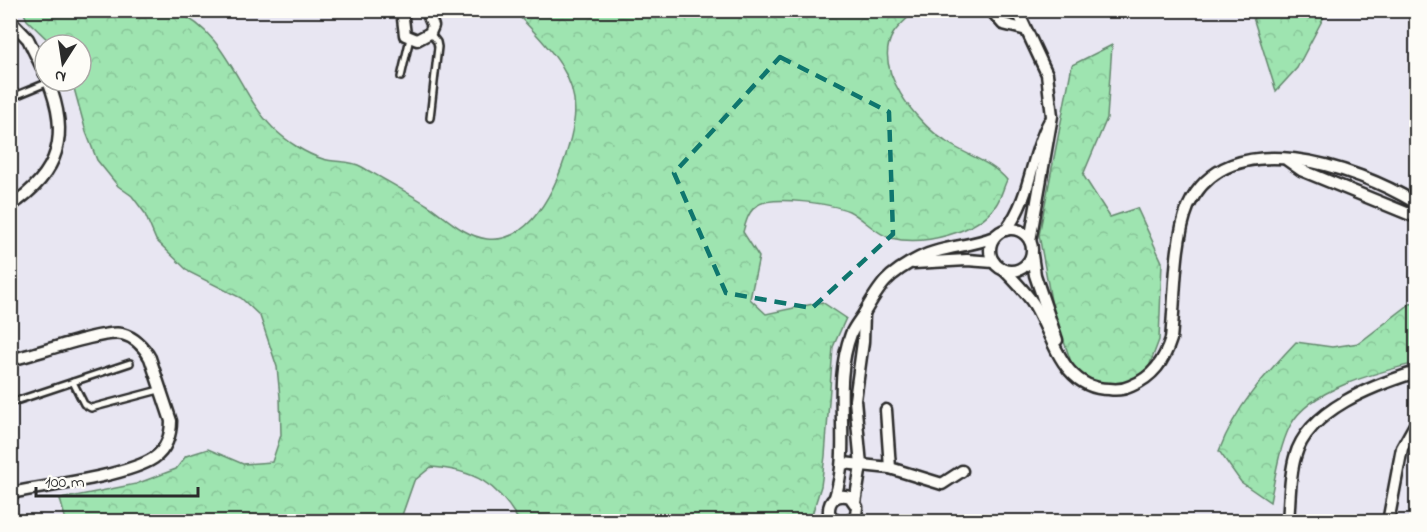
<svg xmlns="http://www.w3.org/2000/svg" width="1427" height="532" font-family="'Indie Flower',sans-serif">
  <defs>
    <pattern id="forest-crowns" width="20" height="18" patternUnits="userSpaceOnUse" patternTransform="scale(1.5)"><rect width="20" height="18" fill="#9ee4b0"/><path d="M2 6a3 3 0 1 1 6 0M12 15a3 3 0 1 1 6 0" fill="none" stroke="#88c498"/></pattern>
  </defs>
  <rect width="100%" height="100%" fill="#e8e6f2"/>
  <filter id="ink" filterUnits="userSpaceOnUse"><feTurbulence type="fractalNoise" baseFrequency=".0167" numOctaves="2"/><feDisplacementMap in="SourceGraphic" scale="12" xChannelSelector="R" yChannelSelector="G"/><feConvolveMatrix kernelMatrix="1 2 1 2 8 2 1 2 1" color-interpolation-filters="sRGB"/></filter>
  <g filter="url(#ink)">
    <g fill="url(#forest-crowns)" stroke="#64886e" stroke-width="1.5">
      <path d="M23,11C61,10 98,10 136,10C148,10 165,7 176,12C227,32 238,93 273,128C286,141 306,154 323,159C336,163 350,160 362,167C385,180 407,192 429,206C447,218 464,236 487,239C540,245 568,160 574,121C581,75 543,41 514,11H915C908,18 898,26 893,34C872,69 917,123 945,141C965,155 991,161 1007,180C1003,188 1001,198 996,205C977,233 923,246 891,238C877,235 863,218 849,211C832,204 773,195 758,205C748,211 746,222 743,232L759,257L750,299L766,314L822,302L846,318L833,347L825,456L821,486L810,521H519C497,483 474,470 431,467L414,481L400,521H66L60,499L136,484L176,469L186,456L208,449L243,464L272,462L281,435L280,397L277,367L260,316L241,298L189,272L156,240L144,212L132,196L118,186L97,160L86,132L72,81H81V45H53L27,20Z"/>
      <polygon points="1251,11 1327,11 1297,68 1276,91"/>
      <polygon points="1112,45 1107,118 1083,175 1110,217 1137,208 1162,262 1159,340 1147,372 1130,383 1104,386 1086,381 1073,368 1052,306 1039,235 1072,65"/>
      <path d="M1416,303V363C1379,372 1310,388 1290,426C1279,448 1275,478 1270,502L1241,482L1219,451C1236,406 1264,376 1296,342L1332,347L1359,343L1410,304Z"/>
    </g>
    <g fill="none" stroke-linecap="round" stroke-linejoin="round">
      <g stroke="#2b2b2b" stroke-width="10">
        <g id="service">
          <polyline points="430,33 437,42 438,47 430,118"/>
          <polyline points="401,77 410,38"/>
          <polyline points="10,98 49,82"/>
          <polyline points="73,382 130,363"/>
          <polyline points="10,403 73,382 84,404 91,408 159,390"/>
        </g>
      </g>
      <g stroke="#2b2b2b" stroke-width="15">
        <g id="minor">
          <polyline points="402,10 405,35 417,40 430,33 433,26 426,10"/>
          <polyline points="991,10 1003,24 1023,29"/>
          <polyline points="1017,10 1047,74 1052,116 1030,241"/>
          <polyline points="10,20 28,39 45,74"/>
          <polyline points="1287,160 1301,170 1416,217"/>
          <path d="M10,206C60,173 70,135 48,81"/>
          <circle cx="1011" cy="250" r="21"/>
          <path d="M1006,230C1032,195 1030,157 1049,122"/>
          <polyline points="1032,255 1035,275 1057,340"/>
          <polyline points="914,263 967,260 994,262"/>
          <path d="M1005,271C1016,282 1027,293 1035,306C1054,339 1063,389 1109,389C1116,390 1125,389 1131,386C1153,377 1164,361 1171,339C1175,302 1174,240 1188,207C1227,121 1357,167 1416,203"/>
          <path d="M10,360C34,355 102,330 122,334C134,337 144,347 150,358L171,421C171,435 166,450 154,458C127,476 46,486 10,493"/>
          <polyline points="843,463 890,468 886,410"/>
          <polyline points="890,468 942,484 962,471"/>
          <path d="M835,497C852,444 831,387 851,334C854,327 859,321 863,315C880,285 887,274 919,258C942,246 970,247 994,237"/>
          <polyline points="855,503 861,465 855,400 863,342 864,314"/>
          <path d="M836,522L829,513C828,499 838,493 850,497L857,507L856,515L849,522"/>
          <path d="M1288,522C1290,500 1289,478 1295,457C1308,409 1375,385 1416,372"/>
          <polyline points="1388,522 1402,448 1416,423"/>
        </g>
      </g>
      <use href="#service" stroke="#fdfcf7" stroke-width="5"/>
      <use href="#minor" stroke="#fdfcf7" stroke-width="10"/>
    </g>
  </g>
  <path fill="none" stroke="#0f766e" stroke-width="4.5" stroke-dasharray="12 8" stroke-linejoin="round" d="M780,57L889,112L893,234L812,308L726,293L674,173Z"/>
  <rect width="1427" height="532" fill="none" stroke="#fdfcf7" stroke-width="36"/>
  <rect x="18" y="18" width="1391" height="496" fill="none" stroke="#2b2b2b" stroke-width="2" filter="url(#ink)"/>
  <g transform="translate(63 63) rotate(192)"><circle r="28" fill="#fdfcf7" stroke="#a9a8a5" stroke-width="1.5"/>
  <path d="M0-4.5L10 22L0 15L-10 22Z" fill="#2b2b2b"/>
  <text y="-9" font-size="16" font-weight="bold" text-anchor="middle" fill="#2b2b2b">N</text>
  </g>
  <path d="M36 487v9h162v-9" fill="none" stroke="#2b2b2b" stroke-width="3"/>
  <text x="45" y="487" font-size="18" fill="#2b2b2b" stroke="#fdfcf7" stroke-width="4.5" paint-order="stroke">100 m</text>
</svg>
